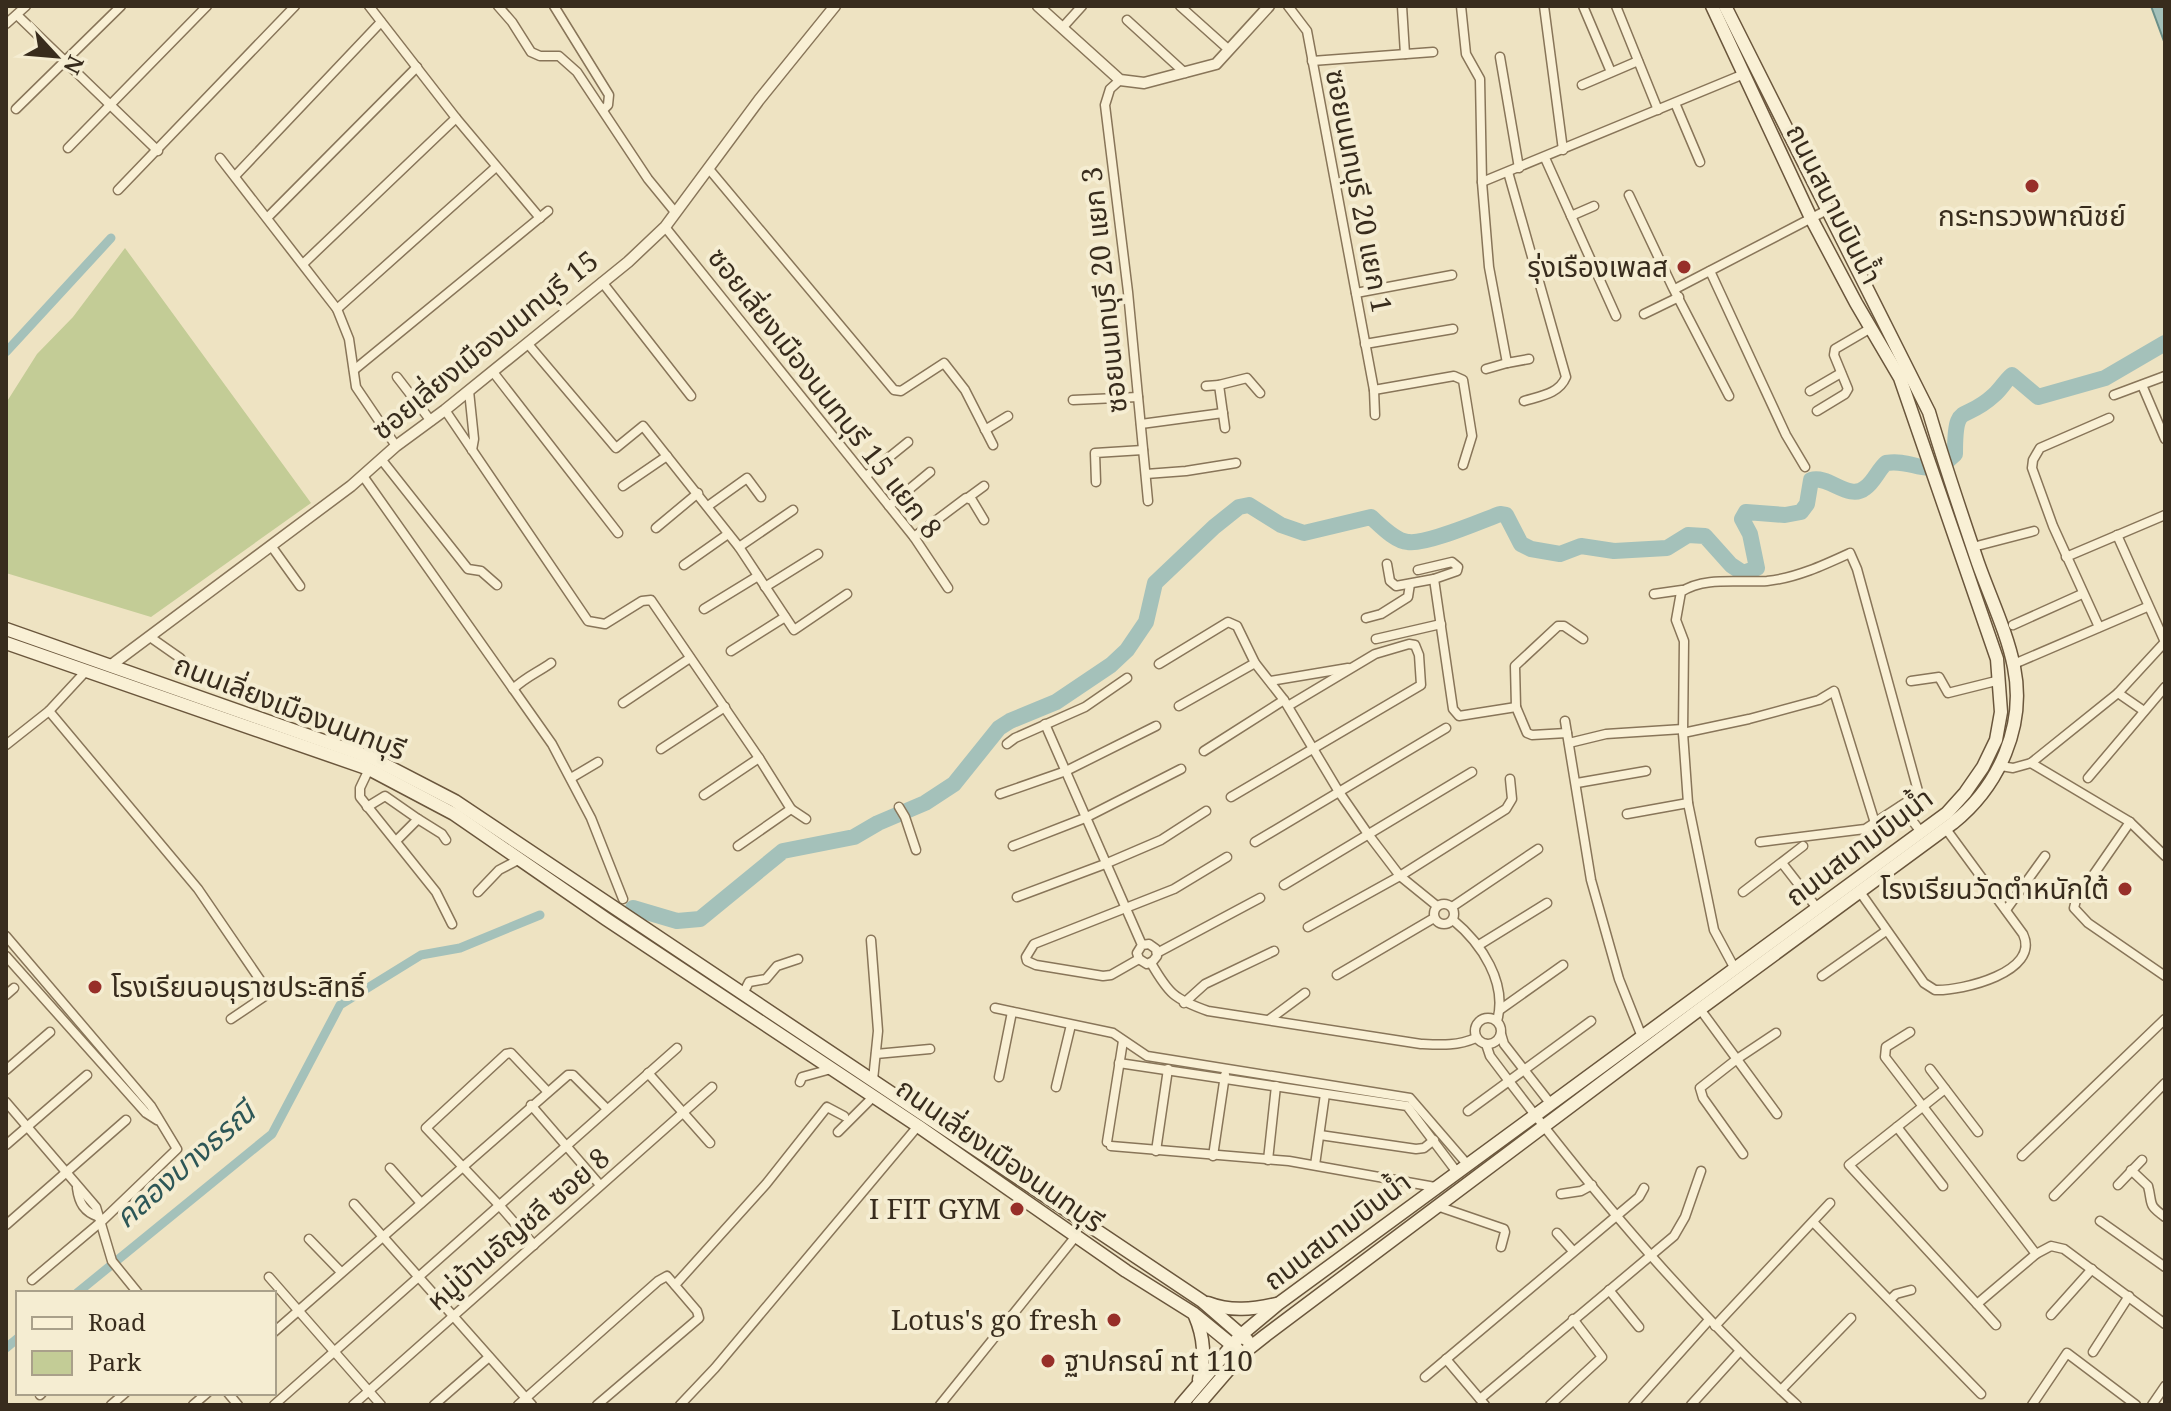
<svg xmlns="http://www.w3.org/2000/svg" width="2171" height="1411" font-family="'Noto Serif','Noto Sans Thai',serif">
  <rect width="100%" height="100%" fill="#eee3c2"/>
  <polygon fill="#c3cc96" points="125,248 311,503 151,617 6,573 6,403 37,354 73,317"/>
  <polygon fill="#a4c1ba" stroke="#6b8f88" stroke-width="2" points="2151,6 2165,6 2165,44"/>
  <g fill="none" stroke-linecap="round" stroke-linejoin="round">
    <g stroke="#a4c1ba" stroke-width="9">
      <polyline points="6,352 111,238"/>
      <polyline points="77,1293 272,1134 340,1005 421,955 460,948 540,915"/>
      <polyline points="6,1348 18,1338"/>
    </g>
    <path stroke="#a4c1ba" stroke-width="16" d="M633,908L677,921L700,919L783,851L854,837L878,823L925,803L954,784L999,728L1010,721L1056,702L1111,665L1127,650L1146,622L1155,583L1214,527L1239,507L1249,505L1281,525L1304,533L1371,517C1381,526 1395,541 1408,542C1426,545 1481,521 1500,514L1506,515L1521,544L1531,549L1560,554L1581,546L1614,551L1667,548L1688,535L1705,536L1731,565L1743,573L1757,568L1750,534L1742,519L1746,512L1785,515L1801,512L1807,504L1811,480C1829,475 1849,501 1865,488C1874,482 1878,470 1886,463C1916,458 1927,482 1955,454C1955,399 1963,424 1994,395C2001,389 2005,381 2012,375L2038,397L2105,378L2165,343"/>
    <polyline stroke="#2d5757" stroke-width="2" stroke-dasharray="10 8" stroke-linecap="butt" points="2164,6 2165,7"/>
    <g stroke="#887559" stroke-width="11">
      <g id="minor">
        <polyline points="369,6 456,118 540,218"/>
        <polyline points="498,6 512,22 531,52 540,56 559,56 577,72 648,179 675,212"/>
        <polyline points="554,6 609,95 608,105 603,110"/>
        <polyline points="1180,6 1228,49"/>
        <polyline points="1288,6 1307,31 1374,390 1375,415"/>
        <polyline points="1402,6 1405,54"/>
        <polyline points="1461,6 1466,54 1480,79 1482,182 1489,267 1507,363 1529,359"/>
        <polyline points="1544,6 1563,150"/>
        <polyline points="1583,6 1611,72"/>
        <polyline points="1616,6 1658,110"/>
        <polyline points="17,15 158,151"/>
        <polyline points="1127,20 1185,73"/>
        <polyline points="6,24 26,6"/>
        <polyline points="1063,27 1082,6"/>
        <polyline points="1500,57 1519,168"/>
        <polyline points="1312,61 1433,52"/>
        <polyline points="1120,80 1110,89 1105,105 1128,292 1148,501"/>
        <polyline points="1582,85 1638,61"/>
        <polyline points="1675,103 1700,162"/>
        <polyline points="16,109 121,6"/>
        <polyline points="68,148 207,6"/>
        <polyline points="220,158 337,309 349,339 356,387 396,446"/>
        <polyline points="1545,158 1616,316"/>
        <polyline points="709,169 894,390 901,391 944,363 965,390 993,445"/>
        <path d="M1508,172L1566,377C1559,394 1540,396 1524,401"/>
        <polyline points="236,175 381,22"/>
        <polyline points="1482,182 1744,74"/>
        <polyline points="118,190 295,6"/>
        <polyline points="1629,195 1673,288 1729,396"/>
        <polyline points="1571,216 1594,206"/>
        <polyline points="268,217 417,67"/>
        <polyline points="665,227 914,537 948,588"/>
        <polyline points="304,263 456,118"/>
        <polyline points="1710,271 1786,435 1805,467"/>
        <polyline points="602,282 691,396"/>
        <polyline points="1675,289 1827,210"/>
        <polyline points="1356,293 1452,275"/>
        <polyline points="337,309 496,167"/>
        <polyline points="1644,314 1679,297"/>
        <polyline points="528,344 616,448 643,426 739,547 794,630 847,594"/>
        <polyline points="1365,344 1453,329"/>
        <polyline points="1486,369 1507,363"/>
        <polyline points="354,370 548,211"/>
        <polyline points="493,372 618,533"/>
        <polyline points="397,377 431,421"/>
        <polyline points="1219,385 1247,378 1260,393"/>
        <polyline points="2142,385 2165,439"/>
        <polyline points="1206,386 1219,385 1225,428"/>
        <polyline points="1374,390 1454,376 1463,380 1472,436 1463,465"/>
        <polyline points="469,391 474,439 472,450"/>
        <polyline points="1810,391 1841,373"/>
        <polyline points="2114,395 2165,376"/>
        <polyline points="1073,400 1138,397"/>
        <polyline points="445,410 588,621 605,624 642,601 651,600 759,758 791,809 738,846"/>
        <polyline points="1817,411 1845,394 1848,389 1834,355 1835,349 1871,328"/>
        <polyline points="1141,424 1223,413"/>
        <polyline points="985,430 1008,416"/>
        <polyline points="381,459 468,569 481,571 497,585"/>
        <polyline points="1146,474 1186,471 1236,463"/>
        <polyline points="363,476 552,744 591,818 623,899"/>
        <polyline points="866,476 908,442"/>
        <polyline points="1096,482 1095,453 1143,450"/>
        <polyline points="623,486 667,456"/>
        <polyline points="969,497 984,486"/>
        <polyline points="708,506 747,478 761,497"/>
        <polyline points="889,506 930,472"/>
        <polyline points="656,528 698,493"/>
        <polyline points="2117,535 2165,642"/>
        <polyline points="914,537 966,498 972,500 984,520"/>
        <polyline points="272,547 300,586"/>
        <polyline points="739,547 793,510"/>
        <polyline points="1973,547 2034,531"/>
        <polyline points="2066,557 2165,515"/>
        <polyline points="1387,564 1390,581 1396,586 1434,579"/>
        <polyline points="684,565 728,534"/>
        <polyline points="1418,570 1452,562 1458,567 1457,571 1434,579 1453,709 1459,716 1516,707 1527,733 1532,735 1567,733"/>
        <polyline points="765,587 818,554"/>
        <polyline points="1654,594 1682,590"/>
        <polyline points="704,609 758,576"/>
        <polyline points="1366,618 1381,614 1408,597 1410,584"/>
        <polyline points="2013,625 2082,594"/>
        <polyline points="2099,627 2053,526 2032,468 2033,460 2040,448 2109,418"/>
        <polyline points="150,637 180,658 189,669 227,689"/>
        <polyline points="1376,639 1441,624"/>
        <polyline points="731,651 785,617"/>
        <polyline points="1159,664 1228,622 1237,626 1255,663 1284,700 1339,792 1368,834 1400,876 1437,906"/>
        <polyline points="2014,664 2147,607"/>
        <polyline points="1270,681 1348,668"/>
        <polyline points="1911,681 1939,677 1948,693 2000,680"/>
        <path d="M513,689C527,676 537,673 551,663"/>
        <polyline points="2118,693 2144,711"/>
        <polyline points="623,703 690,658"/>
        <polyline points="1179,706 1255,663"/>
        <polyline points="1516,707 1515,666 1558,626 1564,626 1583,639"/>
        <polyline points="49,711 198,889 267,990 265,996 231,1019"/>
        <polyline points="1565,721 1591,880 1619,979 1642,1037"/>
        <polyline points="1045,724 1142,945 1137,953 1139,959 1147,964 1153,961 1157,956 1156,949 1149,944 1142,945"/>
        <polyline points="1683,733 1749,719 1819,700 1834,691 1875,823"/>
        <polyline points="1569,743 1606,734 1683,729"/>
        <polyline points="1007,744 1015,738 1085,707 1127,678"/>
        <polyline points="6,745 49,711 86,671"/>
        <polyline points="661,749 725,707"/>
        <polyline points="1204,751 1284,700"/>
        <polyline points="2031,763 2130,822 2165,856"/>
        <polyline points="2001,766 2013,768 2031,763 2118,693 2165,642"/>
        <polyline points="369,769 360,788 360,797 436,892 452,924"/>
        <polyline points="571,778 598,762"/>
        <polyline points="2088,778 2165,687"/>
        <polyline points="1577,783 1646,771"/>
        <polyline points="1000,794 1066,771 1156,726"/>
        <polyline points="704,795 759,758"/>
        <polyline points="1231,797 1421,685 1419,655 1415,645 1409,644 1375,654 1288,706"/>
        <polyline points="1901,806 1921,832"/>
        <polyline points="367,807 385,796 418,819"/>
        <polyline points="899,807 905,817 916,850"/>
        <polyline points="791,809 806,819"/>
        <polyline points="1627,814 1688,803"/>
        <polyline points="2130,822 2076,900 2074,908 2088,923 2165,976"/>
        <polyline points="397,840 418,819 442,834 446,840"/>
        <polyline points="1255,842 1446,728"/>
        <polyline points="1013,846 1085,818 1181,769"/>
        <polyline points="1782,863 1817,908"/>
        <polyline points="1284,885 1472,772"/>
        <polyline points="478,892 499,870 520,859"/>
        <polyline points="1743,892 1803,846"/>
        <path d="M1860,892L1924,983L1935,990C1962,991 2041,972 2023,934L1946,829"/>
        <polyline points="1017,897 1105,864 1161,840 1206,811"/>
        <circle cx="1444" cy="914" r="10"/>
        <polyline points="1452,907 1538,849"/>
        <polyline points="2006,910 2045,856"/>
        <path d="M1453,920C1481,943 1508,983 1497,1021"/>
        <polyline points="1308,927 1400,876 1506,809 1512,799 1510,779"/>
        <polyline points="6,936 151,1106 177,1149 102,1221 32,1280"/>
        <polyline points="871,940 878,1031 873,1080"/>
        <polyline points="1479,945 1547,903"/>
        <polyline points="1157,953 1260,898"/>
        <polyline points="6,956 146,1113 157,1120"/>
        <polyline points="1139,959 1111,975 1103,976 1036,965 1027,961 1026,957 1034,944 1174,889 1227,857"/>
        <path d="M1151,963C1169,994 1174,999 1208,1011L1421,1044C1442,1045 1457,1046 1476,1038"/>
        <path d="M1735,969L1714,930L1688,803L1683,733L1684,641L1676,620L1681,592C1704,576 1740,583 1767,581C1796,578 1824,565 1850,553L1857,569L1918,791L1911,799L1865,829L1760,842"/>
        <polyline points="1337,975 1434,918"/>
        <polyline points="1822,976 1886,931"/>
        <polyline points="743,994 749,982 766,979 777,966 798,959"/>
        <polyline points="6,995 14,988"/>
        <polyline points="1184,1003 1205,984 1274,951"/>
        <polyline points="995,1008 1113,1033 1147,1056 1410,1098 1467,1164"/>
        <polyline points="1501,1009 1563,965"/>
        <polyline points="1700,1009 1777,1114"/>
        <circle cx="1488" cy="1031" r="13"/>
        <polyline points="1270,1019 1305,993"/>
        <polyline points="1910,1032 1886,1047 1885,1057 2036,1254 2051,1246 2064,1249 2165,1324"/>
        <polyline points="1501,1034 1504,1044 1550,1103"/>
        <path d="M1486,1044L1490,1056C1583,1180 1682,1300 1797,1405"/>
        <polyline points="876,1054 930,1049"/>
        <polyline points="1119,1063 1407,1106 1456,1171"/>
        <polyline points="1930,1069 1978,1132"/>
        <polyline points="6,1070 50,1032"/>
        <polyline points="648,1073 710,1143"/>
        <polyline points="999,1077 1012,1012"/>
        <polyline points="800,1082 802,1077 831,1069"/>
        <polyline points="1056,1087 1071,1025"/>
        <polyline points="1945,1089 1849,1165 1977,1304 2036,1254"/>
        <polyline points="6,1102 96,1207 112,1261 138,1293"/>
        <polyline points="531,1105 600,1185"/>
        <polyline points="1468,1111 1591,1021"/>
        <polyline points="1897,1127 1943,1186"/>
        <polyline points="838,1132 874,1096"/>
        <polyline points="1320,1135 1416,1149 1424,1148 1434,1140"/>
        <polyline points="1107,1142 1123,1041"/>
        <polyline points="6,1145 87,1075"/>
        <polyline points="1111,1146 1289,1161 1435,1187"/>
        <polyline points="1156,1151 1168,1069"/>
        <polyline points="1743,1154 1703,1098 1700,1088 1737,1059 1776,1033"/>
        <polyline points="1213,1156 1225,1075"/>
        <polyline points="2022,1156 2165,1019"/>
        <polyline points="1268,1160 1276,1086"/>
        <polyline points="1315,1165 1325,1094"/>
        <polyline points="390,1168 421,1203"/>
        <path d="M2131,1170L2148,1186C2153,1205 2147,1204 2165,1217"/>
        <polyline points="2118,1185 2142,1160"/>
        <path d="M77,1188C79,1203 84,1212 99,1217"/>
        <polyline points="1561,1194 1581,1191 1592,1185"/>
        <polyline points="2054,1196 2165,1083"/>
        <polyline points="354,1204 532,1405"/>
        <polyline points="1437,1206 1504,1229 1505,1232 1501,1247"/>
        <polyline points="2100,1221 2165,1267"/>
        <polyline points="1813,1222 1981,1394"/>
        <polyline points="6,1225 126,1120"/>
        <polyline points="1557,1233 1573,1251"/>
        <polyline points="309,1239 341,1272"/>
        <polyline points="534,1245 499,1205 426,1128 506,1054 511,1053 547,1091"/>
        <polyline points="269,1277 381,1405"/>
        <polyline points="675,1285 766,1184 827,1107 844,1116"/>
        <polyline points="1609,1290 1639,1327"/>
        <polyline points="1890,1300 1896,1294 1911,1290"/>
        <polyline points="1977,1304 1996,1325"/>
        <polyline points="2051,1315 2092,1269"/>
        <polyline points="1715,1326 1830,1203"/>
        <polyline points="274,1332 568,1075 573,1075 606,1108"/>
        <polyline points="2093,1352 2129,1296"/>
        <polyline points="1446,1359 1485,1405"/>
        <polyline points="1425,1377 1639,1197 1644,1188"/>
        <polyline points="1781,1390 1851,1318"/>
        <polyline points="228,1393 238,1405"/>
        <polyline points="40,1395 42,1393"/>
        <polyline points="1480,1399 1674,1236 1685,1217 1701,1171"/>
        <polyline points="111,1405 125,1393"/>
        <polyline points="193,1405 207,1393"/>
        <polyline points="274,1405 677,1048"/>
        <polyline points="353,1405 712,1087"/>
        <polyline points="434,1405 489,1357"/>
        <polyline points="518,1405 658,1281 667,1276 697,1311 699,1318 597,1405"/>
        <polyline points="680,1405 715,1368 918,1126"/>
        <polyline points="940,1405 1076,1236"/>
        <polyline points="1550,1405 1602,1357 1573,1319"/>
        <polyline points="1633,1405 1709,1320"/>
        <polyline points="1691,1405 1739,1352"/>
        <polyline points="2032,1405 2067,1353 2136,1405"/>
        <polyline points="2152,1405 2165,1386"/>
      </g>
    </g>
    <g stroke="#887559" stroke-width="13">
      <g id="tertiary">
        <polyline points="1038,6 1120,80 1144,83 1216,64 1269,6"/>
        <polyline points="110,666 351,486 396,446 445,410 628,262 665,227 759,100 835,6"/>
      </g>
    </g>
    <g stroke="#6a563c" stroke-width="15">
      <g id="secondary">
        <polyline points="6,629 372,758 455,801 1202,1301 1247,1340"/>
        <polyline points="6,643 369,769 454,814 606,919 918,1126 1126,1271 1193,1313 1237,1349"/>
        <path d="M1208,1303C1231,1312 1253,1309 1276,1304"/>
        <path d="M1195,1316C1204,1337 1206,1357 1199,1379"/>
        <polyline points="1181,1405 1241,1335 1278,1304 1947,813 1965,793 1983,767 1996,740 2001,712 1997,659 1900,378 1856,303 1811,218 1712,6"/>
        <path d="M1198,1405L1242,1354L1266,1335L1700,1009L1953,823C1999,786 2026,726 2014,667C2007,632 1990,597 1978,563C1961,513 1944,463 1929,412L1725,6"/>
      </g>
    </g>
    <use href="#minor" stroke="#f9f0d5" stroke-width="8"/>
    <use href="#tertiary" stroke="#f9f0d5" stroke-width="10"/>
    <use href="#secondary" stroke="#f9f0d5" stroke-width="12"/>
  </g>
  <g fill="#972f29" stroke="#f5edd2" stroke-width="3">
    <circle cx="2032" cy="186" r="8"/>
    <circle cx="1684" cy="267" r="8"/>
    <circle cx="2125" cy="889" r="8"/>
    <circle cx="95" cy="987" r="8"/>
    <circle cx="1017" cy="1209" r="8"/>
    <circle cx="1114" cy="1320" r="8"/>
    <circle cx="1048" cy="1361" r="8"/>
  </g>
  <g text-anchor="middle" stroke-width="8" stroke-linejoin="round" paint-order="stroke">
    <g font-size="28" fill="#382c1d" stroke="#f5edd2">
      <text transform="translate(1359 191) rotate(79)" y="10">ซอยนนทบุรี 20 แยก 1</text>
      <text transform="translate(1834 204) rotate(63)" y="10">ถนนสนามบินน้ำ</text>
      <text transform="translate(1104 290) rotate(-96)" y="10">ซอยนนทบุรี 20 แยก 3</text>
      <text transform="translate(485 345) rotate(-39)" y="10">ซอยเลี่ยงเมืองนนทบุรี 15</text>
      <text transform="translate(825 393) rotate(52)" y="10">ซอยเลี่ยงเมืองนนทบุรี 15 แยก 8</text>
      <text transform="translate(290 707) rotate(21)" y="10">ถนนเลี่ยงเมืองนนทบุรี</text>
      <text transform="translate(1859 847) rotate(-37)" y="10">ถนนสนามบินน้ำ</text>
      <text transform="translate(1000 1155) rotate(35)" y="10">ถนนเลี่ยงเมืองนนทบุรี</text>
      <text transform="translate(518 1229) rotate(-41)" y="10">หมู่บ้านอัญชลี ซอย 8</text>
      <text transform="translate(1337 1231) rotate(-37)" y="10">ถนนสนามบินน้ำ</text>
    </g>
    <g font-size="28" fill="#382c1d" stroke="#f5edd2" text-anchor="end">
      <text x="2032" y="226" text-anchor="middle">กระทรวงพาณิชย์</text>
      <text x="1668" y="277">รุ่งเรืองเพลส</text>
      <text x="2109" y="899">โรงเรียนวัดตำหนักใต้</text>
      <text x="111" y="997" text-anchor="start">โรงเรียนอนุราชประสิทธิ์</text>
      <text x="1001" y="1219">I FIT GYM</text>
      <text x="1098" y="1330">Lotus's go fresh</text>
      <text x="1064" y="1371" text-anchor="start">ฐาปกรณ์ nt 110</text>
    </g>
    <g font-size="30" font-style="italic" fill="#2d5757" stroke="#f5edd2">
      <text transform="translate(185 1165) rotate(-41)" y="10">คลองบางธรณี</text>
    </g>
  </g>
  <rect width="2171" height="1411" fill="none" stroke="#382c1d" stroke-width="16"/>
  <rect x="16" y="1291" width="260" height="104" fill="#f5edd2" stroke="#a9a08a" stroke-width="2"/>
  <rect x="32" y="1317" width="40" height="12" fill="#f9f0d5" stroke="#a9a08a" stroke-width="2"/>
  <text x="88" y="1331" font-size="24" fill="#382c1d">Road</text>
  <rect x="32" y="1351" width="40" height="24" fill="#c3cc96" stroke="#a9a08a" stroke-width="2"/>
  <text x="88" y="1371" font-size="24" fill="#382c1d">Park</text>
  <g transform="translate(56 56) rotate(116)" stroke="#f5edd2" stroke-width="6" paint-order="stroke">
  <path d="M0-6L14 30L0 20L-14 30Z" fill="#382c1d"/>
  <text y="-12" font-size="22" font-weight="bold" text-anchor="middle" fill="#382c1d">N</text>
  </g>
</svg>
